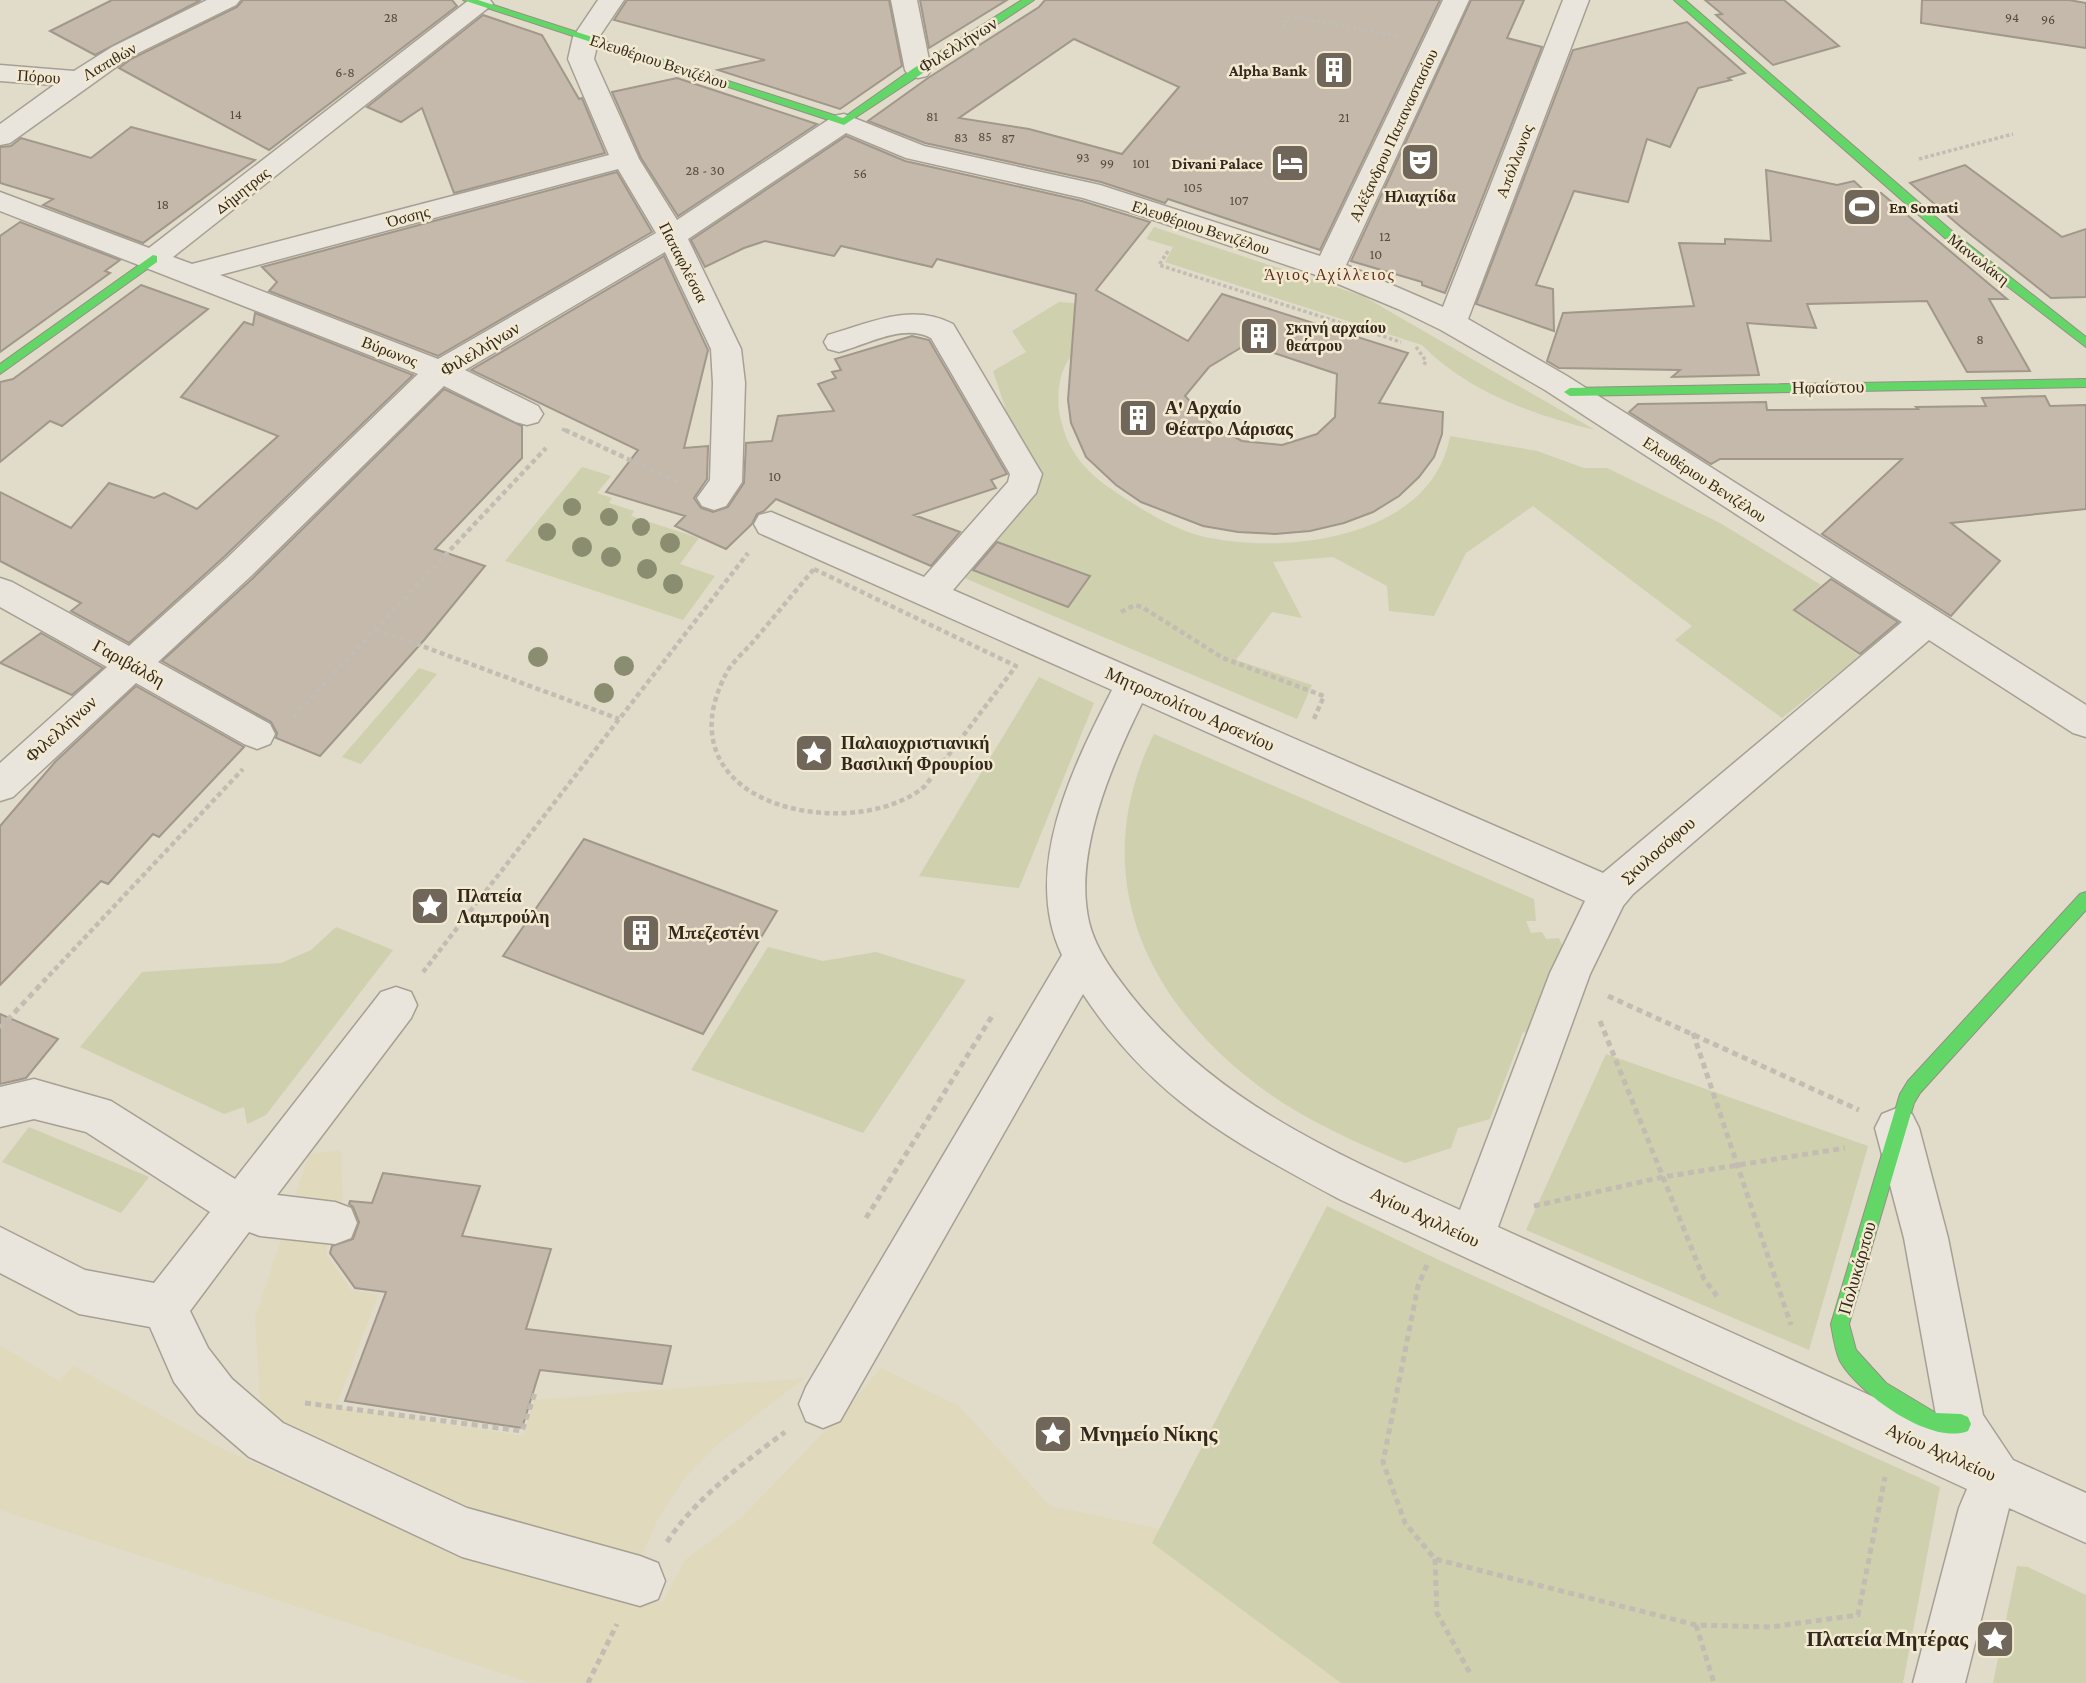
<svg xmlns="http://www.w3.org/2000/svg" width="2086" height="1683" font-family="'Crimson Pro',serif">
  <rect width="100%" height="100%" fill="#e1dbca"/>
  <g fill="#e0d9bb">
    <polygon points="341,1150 343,1200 331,1225 326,1254 351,1290 378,1295 336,1407 523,1436 535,1400 805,1378 717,1445 684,1479 658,1519 639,1562 469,1512 262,1425 255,1319 309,1154"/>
    <polygon points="0,1345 59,1381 74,1366 212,1444 368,1515 662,1603 685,1560 741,1518 838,1418 881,1368 959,1406 1050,1506 1160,1529 1153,1544 1341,1683 532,1683 0,1510"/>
  </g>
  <g fill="#cfd0ad">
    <path d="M1154,227L1363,296L1595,430C1533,415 1467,391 1422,345L1165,262L1173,247L1146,239Z"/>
    <path d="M1059,302L1086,304C1086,315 1088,332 1083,341C1079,349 1072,355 1067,362C1057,379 1056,406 1062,424C1070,456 1090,475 1117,493C1142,510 1171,528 1201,536C1284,556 1432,539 1450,436L1537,451L1584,468H1607L1720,523L1821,585L1793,610L1860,656L1782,718L1675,640L1692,626L1533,506L1466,553L1434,616L1389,611L1387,586L1333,557L1273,562L1302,618L1272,612L1236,660L1312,685L1297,719L962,577L1017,515L1009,419L993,371L1026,352L1012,331Z"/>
    <polygon points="582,467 611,476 597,493 612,498 609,503 634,511 631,516 699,538 680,564 715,576 683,620 505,561"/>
    <polygon points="419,668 437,674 361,764 342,757"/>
    <polygon points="1039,677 1094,703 1019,888 919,876"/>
    <path d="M1154,734L1534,899L1536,921H1526L1531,933L1542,932L1546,939L1559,938L1566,955L1531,1034L1523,1032L1490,1119L1458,1128L1451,1148L1405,1163C1352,1141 1296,1116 1251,1080C1139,992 1088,867 1154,734Z"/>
    <polygon points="336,927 393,950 266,1115 247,1124 244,1107 224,1114 80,1047 142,972 281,963 311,950"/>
    <polygon points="768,947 823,961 876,952 966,980 863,1133 691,1070"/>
    <polygon points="1606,1054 1868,1146 1809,1350 1526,1230"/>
    <polygon points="29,1127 149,1177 121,1213 2,1162"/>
    <polygon points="1327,1206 1441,1261 1940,1487 1903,1683 1341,1683 1152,1543"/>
    <polygon points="2017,1566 2028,1567 2086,1595 2086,1683 1993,1683"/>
  </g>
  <g fill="#c4b9ab" stroke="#a1978a" stroke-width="2" fill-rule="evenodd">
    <polygon points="112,0 201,0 95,55 50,31"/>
    <polygon points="243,0 452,0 457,6 269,150 119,68 131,59 237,7"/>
    <polygon points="627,0 889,0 902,66 840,109 718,70 765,60 614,20"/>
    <polygon points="920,0 1007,0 929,48"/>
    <path d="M1045,0H1440L1320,250L1168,199L1165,203L1101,182L925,143L868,121L928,78L1039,7ZM1074,39L1179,87L1122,154L1029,129L959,118Z"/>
    <polygon points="1471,0 1524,0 1507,38 1542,47 1445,293 1422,285 1422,282 1351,261"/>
    <polygon points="1705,0 1784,0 1839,46 1773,65 1716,15 1722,14"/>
    <polygon points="1922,0 2069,0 2086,3 2086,48 1921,23"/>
    <polygon points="483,15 542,35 579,99 582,98 605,153 454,193 422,108 401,122 367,107"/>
    <polygon points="1687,22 1745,73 1728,78 1731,80 1698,88 1670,147 1647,139 1628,202 1574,191 1536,285 1553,289 1554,331 1476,304 1573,50"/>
    <polygon points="677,78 817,124 678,216 641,158 612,92"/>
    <polygon points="131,127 255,160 143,243 43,205 53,199 0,183 0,147 11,146 21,138 91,158"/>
    <path d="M846,136L905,161L1082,201L1150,222L1096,290L1188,341L1222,294L1408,353L1379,403L1443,412L1442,434L1434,457L1419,477L1399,496L1373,512L1344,523L1310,531L1275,534L1238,532L1203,526L1141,502L1116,485L1086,457L1071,423L1068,400L1076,294L937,259L932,267L841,246L834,256L765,241L744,248L705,267L691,240ZM1247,344L1337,374L1335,417L1317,434L1282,445L1242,441L1212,425L1185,396L1209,367Z"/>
    <polygon points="1965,165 2062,237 2086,229 2086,297 2051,298 1961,227 1910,183"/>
    <polygon points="1766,170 1837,185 1854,181 1871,197 1881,193 2007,299 1989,299 2030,371 1967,372 1927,301 1807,304 1816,328 1747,323 1759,375 1672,377 1680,370 1559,368 1547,361 1563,313 1694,306 1679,243 1725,244 1725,239 1771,241"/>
    <polygon points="617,172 652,232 438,356 269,291 277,282 262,267"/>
    <polygon points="20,222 120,260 105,271 110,273 0,352 0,236"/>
    <polygon points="664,256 708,350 684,448 708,446 707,479 694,498 701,508 713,512 728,507 744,483 746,443 772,441 778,416 834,411 818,384 836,378 832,372 841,370 835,359 912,336 929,340 1007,474 991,480 996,488 914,515 960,532 931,566 776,499 764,511 757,514 752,524 726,549 675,526 685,516 606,492 638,450 471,370"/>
    <polygon points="141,285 208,309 62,426 50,421 0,462 0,382 13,379"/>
    <polygon points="255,313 413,375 225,556 129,643 71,611 81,603 0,561 0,492 71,528 109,483 154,498 164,493 197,509 278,436 181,397 244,322 253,325"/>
    <polygon points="444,389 522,426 522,458 435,549 485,566 425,639 320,756 276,738 277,733 271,722 162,661 253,578"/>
    <polygon points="2045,396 2050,406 2086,405 2086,509 1951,523 2000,561 1951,616 1822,534 1902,459 1720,459 1711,464 1629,412 1638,404 1766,402 1767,410 1918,409 1916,407 1986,406 1982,398"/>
    <polygon points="997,542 1090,576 1068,607 973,570"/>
    <polygon points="1831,579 1898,622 1860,654 1794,610"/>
    <polygon points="41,633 103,668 72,695 0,663"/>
    <polygon points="136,686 244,747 159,837 153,834 108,884 101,881 0,985 0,826 55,762"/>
    <polygon points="584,839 777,911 703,1034 503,956"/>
    <polygon points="0,1014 58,1039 26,1078 0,1084"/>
    <polygon points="383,1173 480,1186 462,1236 551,1249 526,1329 671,1346 662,1384 540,1370 522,1428 345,1401 386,1292 355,1288 330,1253 332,1246 353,1239 359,1222 353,1207 349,1204 350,1201 372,1203"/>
  </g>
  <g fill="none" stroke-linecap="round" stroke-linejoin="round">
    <g stroke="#a6a094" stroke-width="3">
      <g id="street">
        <polygon points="207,0 240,0 236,5 130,57 10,143 0,145 0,124 54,85 0,81 0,65 74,71 112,47"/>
        <path d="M469,0H490L493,4L173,257L192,264L609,155L568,59L573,37L598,0H624L599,37L594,59L639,159L677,220L834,116L844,114L924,146L1100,185L1320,256L1443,0H1469L1346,265L1443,307L1563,0H1589L1468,319L1567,376L2086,705V737L2073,733L1929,640L1633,894L1623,906L1590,974L1498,1227L1938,1426L1904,1238L1875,1128L1882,1114L1897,1108L1912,1114L1919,1128L1948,1238L1983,1415L2013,1460L2086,1493V1543L2009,1508L1965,1683H1913L1959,1508L1967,1489L1341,1200C1233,1142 1153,1100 1083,994L840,1421L823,1428L806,1421L799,1404L806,1387L1062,955C1021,870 1073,767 1112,690L759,533L754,524L759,515L771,512L924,577L1008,482L1010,474L931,338C904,323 866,345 839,352L828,349L824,342L828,335C869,323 912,302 953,324L1042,474L1036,493L953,590L1603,873L1902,622L1545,390L1441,330L1398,309L1319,276L1139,215L1083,198L906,158L846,133L688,239L741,349L745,383L742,482L726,506L714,510L702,506L697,498L710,480L713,383L711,349L665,252L465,370L538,406L543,414L538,422L527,425L516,422L444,386L251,576L158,662L270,724L275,734L270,744L257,749L244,744L136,683L13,797L0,801V763L107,667L0,607V578L12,582L129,646L227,558L418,374L0,211V192L149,248ZM618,169L656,233L438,359L220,275ZM1142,703L1585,901L1550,973L1460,1210C1339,1155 1220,1105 1134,999C1116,976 1096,951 1089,922C1073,853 1112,764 1142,703Z"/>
        <polygon points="891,0 917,0 931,70 927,76 918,78 909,76 905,70"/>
        <polygon points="396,987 411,992 417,1005 411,1018 277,1195 335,1202 351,1208 357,1223 351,1238 335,1244 260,1236 249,1232 190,1311 208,1348 232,1379 283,1423 467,1508 640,1556 658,1563 665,1581 658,1599 640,1606 462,1557 249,1457 198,1413 174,1382 150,1327 79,1314 0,1273 0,1227 85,1270 154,1283 210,1212 86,1132 34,1119 0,1127 0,1087 34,1079 111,1101 235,1179 381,992"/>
      </g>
    </g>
    <g stroke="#958f84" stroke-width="2">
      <g id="fast">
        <polygon points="463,0 478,0 843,118 914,68 1022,0 1034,0 844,125"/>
        <polygon points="1674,0 1685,0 1953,232 2086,337 2086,347 1945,238"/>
        <polygon points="153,255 157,256 157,262 0,374 0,364"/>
        <polygon points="2086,379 2086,387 1570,396 1564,392 1570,388"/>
        <path d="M2086,892V910L1920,1093L1914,1103L1849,1324L1856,1350L1886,1383L1936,1413L1961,1414L1968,1417L1971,1424L1968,1431C1931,1446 1858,1393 1840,1361C1835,1350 1833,1336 1831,1324L1900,1094L1908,1081L2080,894Z"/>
      </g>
    </g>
    <g stroke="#c2bcb3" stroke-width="3.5" stroke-dasharray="3.5 2.5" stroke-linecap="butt">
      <polyline points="1283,28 1289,16 1397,36"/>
      <polyline points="1919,159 2013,134"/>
      <polyline points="1168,251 1159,265 1401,342"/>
      <polyline points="1416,347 1426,361 1423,367"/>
      <polyline points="562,429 569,432"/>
    </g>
    <g stroke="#c2bcb3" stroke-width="4.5" stroke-dasharray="5 3.5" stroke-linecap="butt">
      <polyline points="565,430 678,482"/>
      <path d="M814,569L1016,666L925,786C866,837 703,818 712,717C713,705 719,687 725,676C730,664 743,653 752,643C773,618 793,594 814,569Z"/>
      <polyline points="1121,612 1135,605 1142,607 1223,658 1324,696 1313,721"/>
      <polyline points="376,629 619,719"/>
      <polyline points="293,717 546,448"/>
      <polyline points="423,972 748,553"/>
      <polyline points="43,982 243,769"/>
    </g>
    <g stroke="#c2bcb3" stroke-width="5" stroke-dasharray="6 4.5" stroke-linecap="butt">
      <polyline points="1608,996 1859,1110"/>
      <polyline points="1600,1021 1704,1279 1717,1296"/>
      <polyline points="0,1028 45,980"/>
      <polyline points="1693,1033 1791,1325"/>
      <polyline points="1534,1206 1663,1177 1845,1148"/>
      <polyline points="866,1218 994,1013"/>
      <polyline points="1427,1265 1418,1286 1383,1462 1405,1523 1435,1559 1696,1625 1770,1627 1858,1615 1885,1477"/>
      <polyline points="305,1403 522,1431 535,1393"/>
      <path d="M667,1542C696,1498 743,1463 785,1432"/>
      <polyline points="1435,1559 1437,1613 1471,1675"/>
      <polyline points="1696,1625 1714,1683"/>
      <polyline points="588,1683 617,1624"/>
    </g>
    <use href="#street" fill="#eae5dc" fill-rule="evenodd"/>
    <use href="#fast" fill="#63d668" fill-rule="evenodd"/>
  </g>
  <g fill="#8a8d6f">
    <circle cx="572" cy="507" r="9"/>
    <circle cx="609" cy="517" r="9"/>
    <circle cx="641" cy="527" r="9"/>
    <circle cx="547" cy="532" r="9"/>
    <circle cx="670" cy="543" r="10"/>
    <circle cx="582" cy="547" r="10"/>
    <circle cx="611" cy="557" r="10"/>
    <circle cx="647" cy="569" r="10"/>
    <circle cx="673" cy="584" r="10"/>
    <circle cx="538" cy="657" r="10"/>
    <circle cx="624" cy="666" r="10"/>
    <circle cx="604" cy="693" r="10"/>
  </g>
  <defs>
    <g id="building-square" transform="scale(2.0125)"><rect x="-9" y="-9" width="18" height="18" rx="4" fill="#70675a" stroke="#f2e9d0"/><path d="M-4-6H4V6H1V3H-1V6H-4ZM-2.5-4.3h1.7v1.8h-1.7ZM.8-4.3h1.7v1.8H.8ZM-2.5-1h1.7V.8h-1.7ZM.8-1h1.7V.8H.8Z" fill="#fff"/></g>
    <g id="theatre-square" transform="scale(2.0125)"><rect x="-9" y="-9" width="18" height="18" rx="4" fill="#70675a" stroke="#f2e9d0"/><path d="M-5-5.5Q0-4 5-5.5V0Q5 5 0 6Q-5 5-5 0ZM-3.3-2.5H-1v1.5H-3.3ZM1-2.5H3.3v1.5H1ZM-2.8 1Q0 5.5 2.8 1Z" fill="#fff"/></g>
    <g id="hotel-square" transform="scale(2.0125)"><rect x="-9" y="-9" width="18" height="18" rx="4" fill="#70675a" stroke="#f2e9d0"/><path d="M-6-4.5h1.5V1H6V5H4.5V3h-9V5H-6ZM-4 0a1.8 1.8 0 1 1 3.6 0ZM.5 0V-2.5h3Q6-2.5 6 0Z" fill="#fff"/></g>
    <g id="stadium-square" transform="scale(2.0125)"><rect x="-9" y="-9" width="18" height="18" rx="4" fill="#70675a" stroke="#f2e9d0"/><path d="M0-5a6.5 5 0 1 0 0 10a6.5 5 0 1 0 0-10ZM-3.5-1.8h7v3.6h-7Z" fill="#fff"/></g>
    <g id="sight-square" transform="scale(2.0125)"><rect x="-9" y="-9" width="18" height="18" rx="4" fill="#70675a" stroke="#f2e9d0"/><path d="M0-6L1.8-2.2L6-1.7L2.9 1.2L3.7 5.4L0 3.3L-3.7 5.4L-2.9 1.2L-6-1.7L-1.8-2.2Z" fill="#fff"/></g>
  </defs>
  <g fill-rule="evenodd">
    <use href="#building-square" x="1334" y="70"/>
    <use href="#theatre-square" x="1420" y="162"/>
    <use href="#hotel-square" x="1290" y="163"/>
    <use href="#stadium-square" x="1862" y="207"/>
    <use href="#building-square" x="1259" y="336"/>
    <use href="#building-square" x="1138" y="418"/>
    <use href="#sight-square" x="814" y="753"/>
    <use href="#sight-square" x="430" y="906"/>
    <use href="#building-square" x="641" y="933"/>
    <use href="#sight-square" x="1053" y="1434"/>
    <use href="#sight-square" x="1995" y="1639"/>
  </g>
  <g text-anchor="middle" stroke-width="5" stroke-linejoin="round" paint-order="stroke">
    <g font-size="14" fill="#574c40">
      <text x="391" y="22">28</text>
      <text x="2012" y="22">94</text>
      <text x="2048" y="24">96</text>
      <text x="345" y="77">6-8</text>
      <text x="236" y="119">14</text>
      <text x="932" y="121">81</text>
      <text x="1344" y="122">21</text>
      <text x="985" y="141">85</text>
      <text x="961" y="142">83</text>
      <text x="1008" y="143">87</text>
      <text x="1083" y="162">93</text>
      <text x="1107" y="168">99</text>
      <text x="1141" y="168">101</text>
      <text x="705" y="175">28 - 30</text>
      <text x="860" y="178">56</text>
      <text x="1193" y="192">105</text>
      <text x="1239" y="205">107</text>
      <text x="163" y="209">18</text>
      <text x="1385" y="241">12</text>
      <text x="1376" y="259">10</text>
      <text x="1980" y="344">8</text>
      <text x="775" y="481">10</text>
    </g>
    <g font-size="16" fill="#33281d" stroke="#f2e9d0">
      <text transform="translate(109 61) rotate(-30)" y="6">Λαπιθών</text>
      <text transform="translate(659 61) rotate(18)" y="6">Ελευθέριου Βενιζέλου</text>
      <text transform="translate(39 76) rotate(4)" y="6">Πόρου</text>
      <text transform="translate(1393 135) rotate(-65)" y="6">Αλέξανδρου Παπαναστασίου</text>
      <text transform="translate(1514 161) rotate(-69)" y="6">Απόλλωνος</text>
      <text transform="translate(242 190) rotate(-38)" y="6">Δήμητρας</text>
      <text transform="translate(408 216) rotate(-15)" y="6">Όσσης</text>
      <text transform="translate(1201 227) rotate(18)" y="6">Ελευθέριου Βενιζέλου</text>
      <text transform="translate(1979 259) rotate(38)" y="6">Μανωλάκη</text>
      <text transform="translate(684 262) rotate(63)" y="6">Παπαφλέσσα</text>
      <text transform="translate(390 351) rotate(21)" y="6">Βύρωνος</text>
      <text transform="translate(1705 479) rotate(33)" y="6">Ελευθέριου Βενιζέλου</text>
    </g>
    <g font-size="16" font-weight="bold" fill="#33281d" stroke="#f2e9d0" text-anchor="end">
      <text x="1307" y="76">Alpha Bank</text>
      <text x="1263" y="169">Divani Palace</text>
      <text x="1420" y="202" text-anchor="middle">Ηλιαχτίδα</text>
      <text x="1889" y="213" text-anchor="start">En Somati</text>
      <text x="1286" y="333" text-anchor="start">Σκηνή αρχαίου<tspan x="1286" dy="18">θεάτρου</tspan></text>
    </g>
    <g font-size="16" letter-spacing="2" fill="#5d2e20" stroke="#f2e9d0">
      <text x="1330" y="280">Άγιος Αχίλλειος</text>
    </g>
    <g font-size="18" fill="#33281d" stroke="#f2e9d0">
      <text transform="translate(958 45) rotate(-32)" y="6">Φιλελλήνων</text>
      <text transform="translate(480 349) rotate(-31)" y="6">Φιλελλήνων</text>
      <text transform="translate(1828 387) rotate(-1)" y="6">Ηφαίστου</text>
      <text transform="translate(129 663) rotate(29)" y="6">Γαριβάλδη</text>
      <text transform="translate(1190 709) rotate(24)" y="6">Μητροπολίτου Αρσενίου</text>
      <text transform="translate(61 729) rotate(-42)" y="6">Φιλελλήνων</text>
      <text transform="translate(1658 850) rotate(-41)" y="6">Σκυλοσόφου</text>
      <text transform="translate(1425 1217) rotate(25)" y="6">Αγίου Αχιλλείου</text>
      <text transform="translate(1857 1268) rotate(-74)" y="6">Πολυκάρπου</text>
      <text transform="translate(1941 1452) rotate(24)" y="6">Αγίου Αχιλλείου</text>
    </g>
    <g font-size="18" font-weight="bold" fill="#33281d" stroke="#f2e9d0" text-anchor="start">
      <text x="1165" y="414">Α' Αρχαίο<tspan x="1165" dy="21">Θέατρο Λάρισας</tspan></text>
      <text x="841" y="749">Παλαιοχριστιανική<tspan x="841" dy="21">Βασιλική Φρουρίου</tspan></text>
      <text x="457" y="902">Πλατεία<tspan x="457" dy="21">Λαμπρούλη</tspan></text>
      <text x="668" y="939">Μπεζεστένι</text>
    </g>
    <g font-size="21" font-weight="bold" fill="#33281d" stroke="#f2e9d0" text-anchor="start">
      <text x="1080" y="1441">Μνημείο Νίκης</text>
      <text x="1968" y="1646" text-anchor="end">Πλατεία Μητέρας</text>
    </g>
  </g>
</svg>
